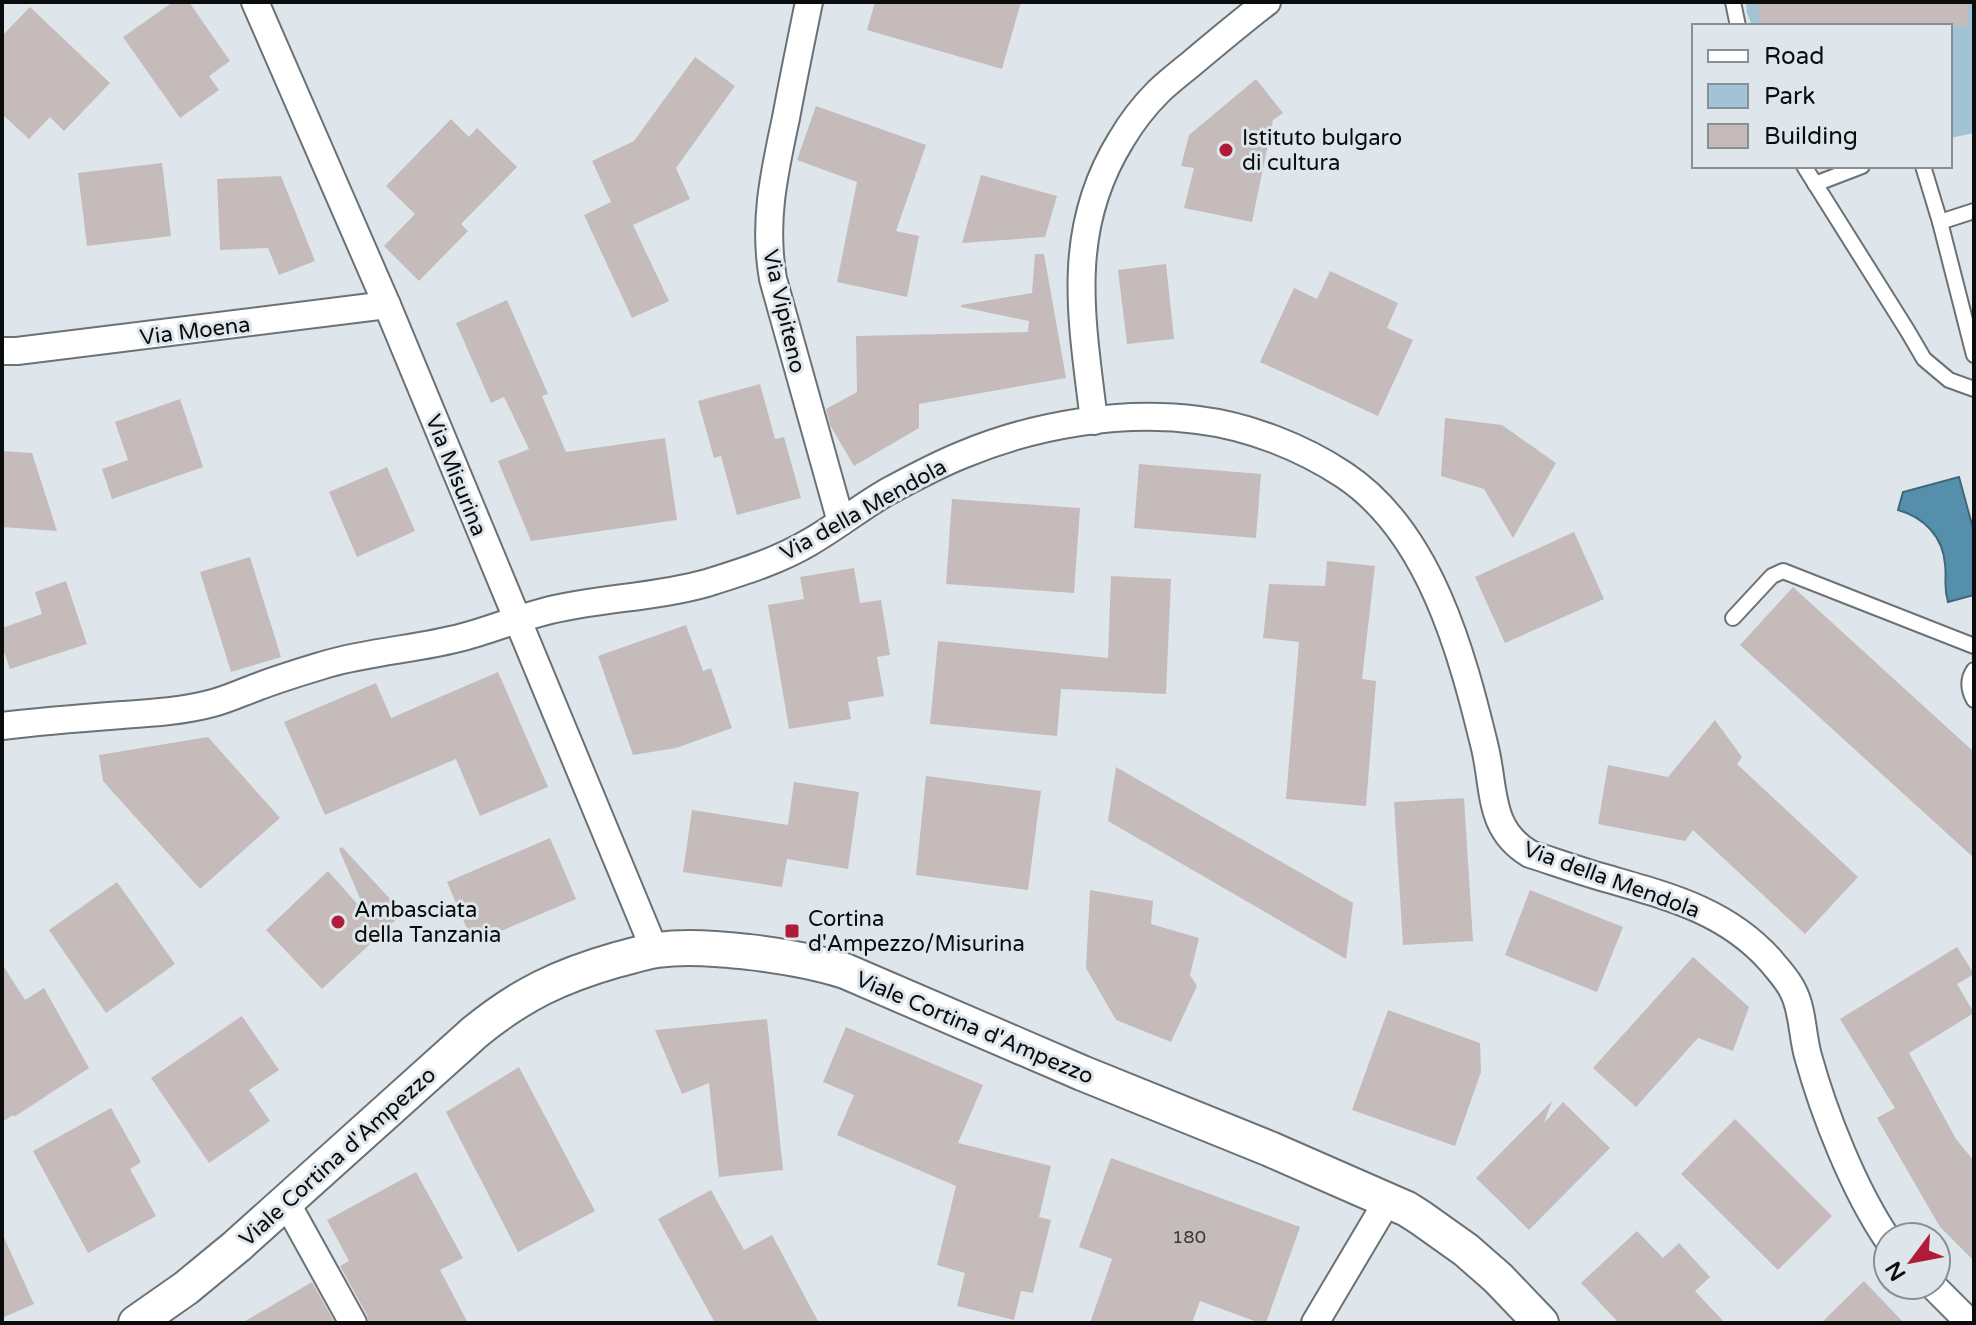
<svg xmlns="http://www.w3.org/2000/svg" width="1976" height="1325" font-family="'Varela Round',sans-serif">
  <rect width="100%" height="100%" fill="#dee6eb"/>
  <polygon fill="#a1c3d5" points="1746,2 1974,2 1974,133 1950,138 1950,26 1752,26 1747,13"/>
  <path fill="#558fab" stroke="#3e687c" stroke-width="2" d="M1959,477L1974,532V595L1948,602C1943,585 1947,580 1945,564C1943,537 1924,517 1898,510L1903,492Z"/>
  <g fill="#c5bbbb">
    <polygon points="173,2 189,2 230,61 209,76 219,90 180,118 123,37"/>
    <polygon points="875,2 1021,2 1002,69 867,30"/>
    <polygon points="1758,2 1968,2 1968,26 1760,26"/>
    <polygon points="30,7 110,83 64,131 50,117 29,139 2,114 2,36"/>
    <polygon points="695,57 735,86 676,168 690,199 633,225 669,301 632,318 584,215 611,202 592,161 634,141"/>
    <polygon points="1256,79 1283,113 1273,120 1252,222 1184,208 1194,168 1181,166 1189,135"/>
    <polygon points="816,106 926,145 896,231 919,236 907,297 837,282 857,182 797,160"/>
    <polygon points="451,119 469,137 477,128 517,167 461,224 468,231 419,281 384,246 415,214 386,186"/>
    <polygon points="162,163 171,236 87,246 78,173"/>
    <polygon points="981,175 1057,196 1045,237 962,243"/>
    <polygon points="281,176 315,261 279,275 268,248 220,250 217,179"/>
    <polygon points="1035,254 1044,254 1066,378 919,404 919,428 854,466 830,425 826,409 857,392 856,336 1028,332 1029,321 961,307 961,305 1032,293"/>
    <polygon points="1166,264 1174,339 1127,344 1118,270"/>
    <polygon points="1330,271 1398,303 1387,328 1413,340 1378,416 1260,362 1294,288 1317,299"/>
    <polygon points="507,300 548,394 542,396 566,452 665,438 677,520 531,541 498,461 529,449 504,397 491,403 456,323"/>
    <polygon points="760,384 775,439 784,437 801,498 737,515 721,456 714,458 698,401"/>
    <polygon points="180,399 203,467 112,499 102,469 128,460 115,422"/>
    <polygon points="1445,418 1502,425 1556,463 1513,538 1484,489 1441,476"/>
    <polygon points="2,451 32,453 57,531 2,527"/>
    <polygon points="1139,464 1261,474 1256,538 1134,528"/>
    <polygon points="387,467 415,531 357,557 329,492"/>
    <polygon points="952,499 1080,508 1074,593 946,584"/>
    <polygon points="1574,532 1604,599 1505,643 1475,577"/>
    <polygon points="250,557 281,657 231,672 200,572"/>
    <polygon points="1327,561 1375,566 1362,679 1376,681 1366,806 1286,799 1299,642 1263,638 1269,584 1325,586"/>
    <polygon points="854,568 860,603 881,600 890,655 877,657 884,696 848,702 851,719 789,729 768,605 804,599 800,577"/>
    <polygon points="1111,576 1171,579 1166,694 1061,689 1057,736 930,724 938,641 1108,658"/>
    <polygon points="66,581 87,644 10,669 2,646 2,628 42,614 35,592"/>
    <polygon points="1793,587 1974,752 1974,858 1740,645"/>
    <polygon points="686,625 703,671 711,668 732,728 676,748 633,755 598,656"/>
    <polygon points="498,672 548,787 480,816 456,759 325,815 284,722 376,683 391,718"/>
    <polygon points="1715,720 1742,757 1737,764 1858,877 1805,934 1693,830 1685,841 1598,824 1608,765 1668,777"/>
    <polygon points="208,737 280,818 200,889 103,781 99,755"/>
    <polygon points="1116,767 1353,903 1346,959 1108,821"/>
    <polygon points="926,776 1041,791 1028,890 916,875"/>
    <polygon points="794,782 859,792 848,869 787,859 782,887 683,872 692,810 788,825"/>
    <polygon points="1464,798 1473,941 1403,945 1394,802"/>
    <polygon points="550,838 576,899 473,943 447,882"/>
    <polygon points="342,847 403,913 322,989 266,930 328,871 367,915 339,849"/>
    <polygon points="117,882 175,964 106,1013 49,930"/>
    <polygon points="1090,890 1153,901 1151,924 1199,938 1190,975 1197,986 1171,1042 1116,1020 1086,968"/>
    <polygon points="1530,890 1623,927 1597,992 1505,955"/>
    <polygon points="1957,947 1974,974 1957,984 1974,1013 1909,1053 1956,1139 1974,1161 1974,1261 1940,1227 1877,1118 1895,1108 1840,1019"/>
    <polygon points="1693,957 1749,1007 1733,1051 1698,1038 1636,1107 1593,1068"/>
    <polygon points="2,964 25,1000 44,988 89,1068 14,1117 13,1115 2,1122"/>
    <polygon points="1388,1010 1480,1043 1481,1072 1455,1146 1352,1110"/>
    <polygon points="242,1016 279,1070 249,1090 270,1121 209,1163 151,1078"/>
    <polygon points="767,1019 783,1170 719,1177 709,1083 682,1094 655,1030"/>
    <polygon points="846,1027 983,1085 958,1143 1051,1166 1039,1217 1051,1220 1033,1293 1021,1291 1014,1320 957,1306 965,1273 937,1265 956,1186 837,1135 854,1095 823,1082"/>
    <polygon points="519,1067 595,1211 518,1252 446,1112"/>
    <polygon points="1552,1101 1544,1123 1563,1102 1610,1148 1529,1230 1476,1178"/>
    <polygon points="111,1108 141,1162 130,1169 156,1216 88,1253 33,1151"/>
    <polygon points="1735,1119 1832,1216 1778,1270 1681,1174"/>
    <polygon points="1111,1158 1300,1227 1266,1323 1260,1323 1200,1301 1192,1323 1090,1323 1112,1259 1079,1247"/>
    <polygon points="416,1172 463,1258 440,1270 468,1323 369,1323 367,1315 340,1266 349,1261 327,1220"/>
    <polygon points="711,1190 744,1250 772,1235 819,1323 715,1323 658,1219"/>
    <polygon points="1637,1231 1663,1258 1679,1243 1710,1277 1695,1291 1725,1323 1619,1323 1581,1283"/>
    <polygon points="2,1233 34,1304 2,1318"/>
    <polygon points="1864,1281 1904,1323 1821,1323"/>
    <polygon points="312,1282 335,1323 242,1323"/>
  </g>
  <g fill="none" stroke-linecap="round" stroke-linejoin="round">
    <g stroke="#6b7276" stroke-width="18">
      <g id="service">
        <polyline points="1733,2 1738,26"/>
        <polyline points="1804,166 1907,330 1924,359 1949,380 1974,389"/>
        <polyline points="1923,166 1940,222 1974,355"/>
        <polyline points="1815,184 1862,166"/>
        <polyline points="1940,222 1974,211"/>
        <polyline points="1733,618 1772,576 1783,571 1974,646"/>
        <path d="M1974,670C1967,680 1968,689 1974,700"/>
      </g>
    </g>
    <g stroke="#6b7276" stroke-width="30">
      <g id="minor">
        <polyline points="255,2 387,305 655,951"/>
        <path d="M809,2C801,41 793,80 786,118C774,174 763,222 773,279L841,522"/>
        <polyline points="2,351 17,351 387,305"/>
        <path d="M1094,421C1082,320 1064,232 1121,140C1131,123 1144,106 1158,92C1168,82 1180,73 1191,64C1216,43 1241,22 1267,2"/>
        <path d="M2,726C42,721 82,718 122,715C152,713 184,711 213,703C228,699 243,692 257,687C280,678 304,671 327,664C372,651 419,649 463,637C490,630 516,619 543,612C596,598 654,598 707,583C742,572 778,561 810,542C836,527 861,507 887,492C911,479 937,465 962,455C1033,425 1121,410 1198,420C1248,426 1302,447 1344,475C1430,532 1462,653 1485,748C1495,790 1488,829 1530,854C1555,862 1580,871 1605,878C1667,896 1726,910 1771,961C1779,971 1788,980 1793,991C1803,1010 1802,1035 1808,1056C1824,1114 1854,1190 1888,1240"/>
        <polyline points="286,1202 353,1323"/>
        <polyline points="1932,1285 1970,1323"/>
        <polyline points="1315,1323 1388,1200"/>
      </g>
    </g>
    <g stroke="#6b7276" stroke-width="38">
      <path id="tertiary" d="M136,1323L186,1288L237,1246L475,1032C520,995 560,976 616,960C629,957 643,952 657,950C688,946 718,949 749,952C782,956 813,961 845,971L1082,1073L1270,1149L1407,1209L1421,1218L1466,1250L1498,1278L1541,1323"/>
    </g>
    <use href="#service" stroke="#fff" stroke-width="14"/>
    <use href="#minor" stroke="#fff" stroke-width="26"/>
    <use href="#tertiary" stroke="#fff" stroke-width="34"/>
  </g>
  <g fill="#af1b39" stroke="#dee6eb" stroke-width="3">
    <circle cx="1226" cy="150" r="8"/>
    <circle cx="338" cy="922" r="8"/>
    <rect x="784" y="923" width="16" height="16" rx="4"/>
  </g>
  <g text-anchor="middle" stroke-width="6" stroke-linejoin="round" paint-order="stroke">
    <g font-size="18" fill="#393839">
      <text x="1189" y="1243">180</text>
    </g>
    <g font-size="22" fill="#0a0c0e" stroke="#dee6eb" text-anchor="start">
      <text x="1242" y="145">Istituto bulgaro<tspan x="1242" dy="25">di cultura</tspan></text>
      <text x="354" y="917">Ambasciata<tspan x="354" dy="25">della Tanzania</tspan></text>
      <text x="808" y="926">Cortina<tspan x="808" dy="25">d'Ampezzo/Misurina</tspan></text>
    </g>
    <g font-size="22" fill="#0a0c0e" stroke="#dee6eb">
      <text transform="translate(785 311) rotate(77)" y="8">Via Vipiteno</text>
      <text transform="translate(195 330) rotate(-7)" y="8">Via Moena</text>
      <text transform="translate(457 475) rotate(68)" y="8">Via Misurina</text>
      <text transform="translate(863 509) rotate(-29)" y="8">Via della Mendola</text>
      <text transform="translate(1612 879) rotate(20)" y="8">Via della Mendola</text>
      <text transform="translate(975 1027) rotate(23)" y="8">Viale Cortina d'Ampezzo</text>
      <text transform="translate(337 1156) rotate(-42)" y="8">Viale Cortina d'Ampezzo</text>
    </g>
  </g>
  <rect width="1976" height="1325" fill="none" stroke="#0a0c0e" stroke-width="8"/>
  <rect x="1692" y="24" width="260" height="144" fill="#dee6eb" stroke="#898f93" stroke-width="2"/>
  <rect x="1708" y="50" width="40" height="12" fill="#ffffff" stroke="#898f93" stroke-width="2"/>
  <text x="1764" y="64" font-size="24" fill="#0a0c0e">Road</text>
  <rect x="1708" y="84" width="40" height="24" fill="#a1c3d5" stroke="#898f93" stroke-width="2"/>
  <text x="1764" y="104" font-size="24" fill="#0a0c0e">Park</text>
  <rect x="1708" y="124" width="40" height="24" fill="#c5bbbb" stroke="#898f93" stroke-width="2"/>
  <text x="1764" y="144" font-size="24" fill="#0a0c0e">Building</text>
  <g transform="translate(1912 1261) rotate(238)"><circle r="38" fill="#dee6eb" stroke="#898f93" stroke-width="2"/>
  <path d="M0-6L14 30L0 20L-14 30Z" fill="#af1b39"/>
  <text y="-12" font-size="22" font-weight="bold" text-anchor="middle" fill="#0a0c0e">N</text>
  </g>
</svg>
